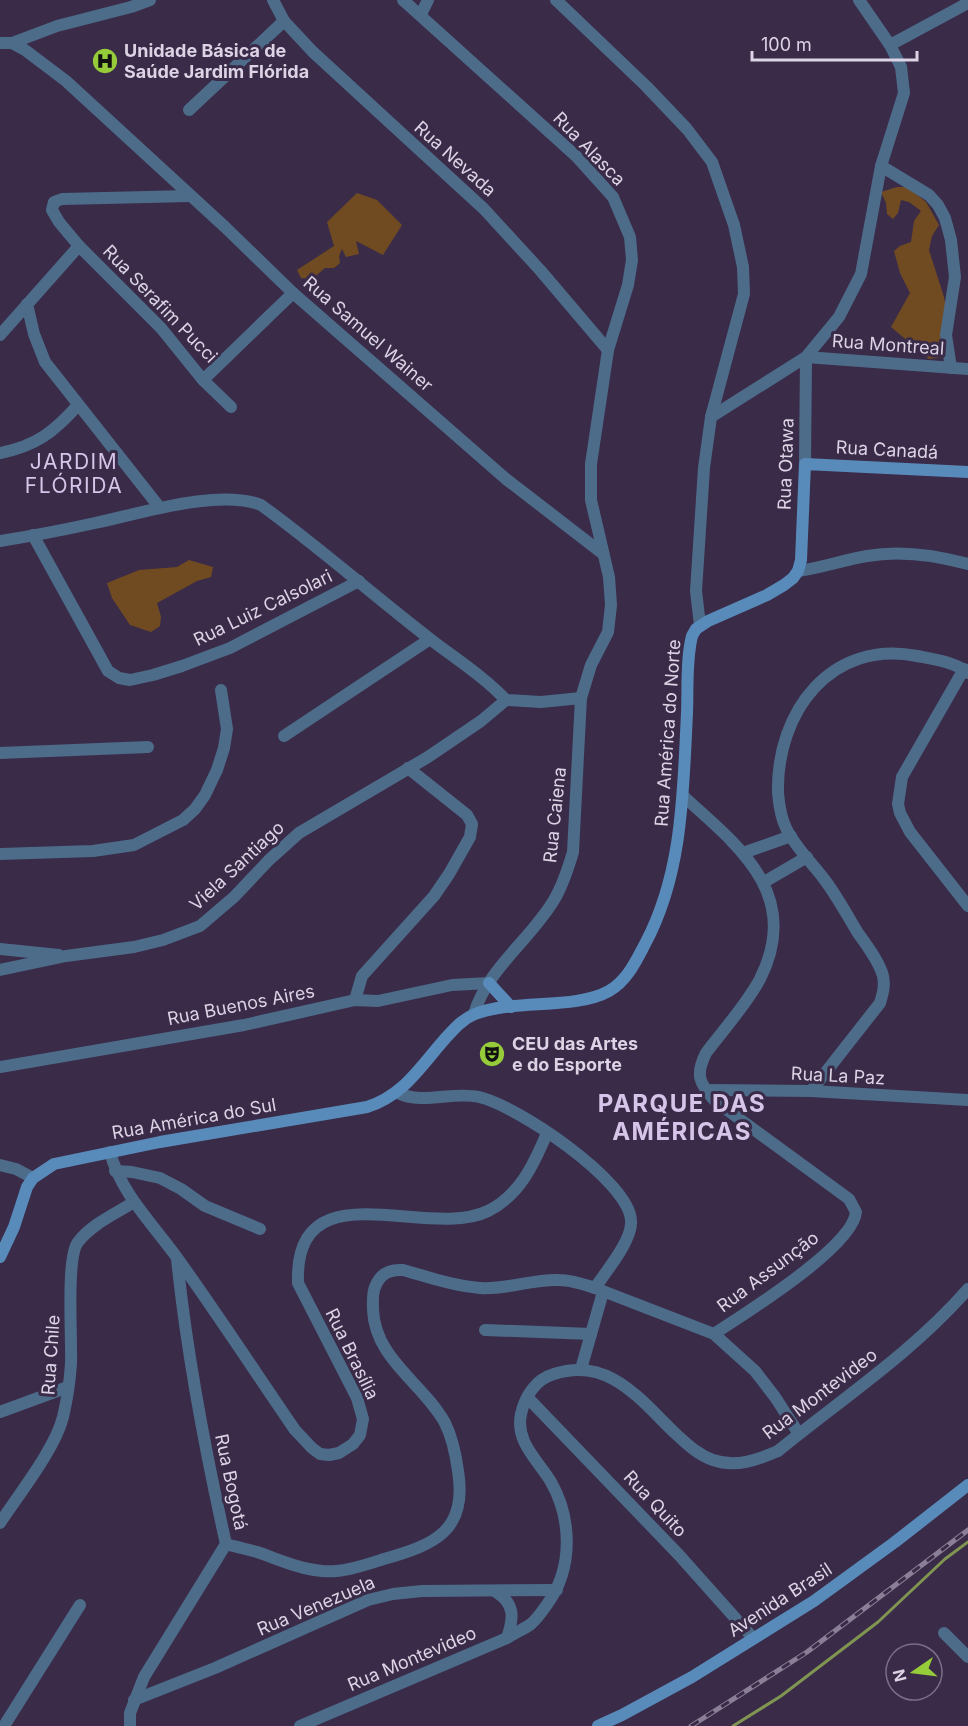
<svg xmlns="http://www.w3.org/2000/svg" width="968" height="1726" font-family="Inter,sans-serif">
  <rect width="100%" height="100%" fill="#3a2b48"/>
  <g fill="#704b21">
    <polygon points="897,187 908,187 926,202 939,225 932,236 929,250 944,297 947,314 944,357 929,359 891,327 910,293 900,273 894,251 900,246 911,242 914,221 921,211 909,202 901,200 898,213 893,219 887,214 886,203 881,192"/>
    <polygon points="357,193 377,200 402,225 383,255 356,241 359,254 346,257 342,249 339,256 340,263 334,268 325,268 312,279 301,278 297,270 334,246 327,222"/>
    <polygon points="189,560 213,567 211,577 197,581 157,603 161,617 160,626 151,632 130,625 112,598 107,583 139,570 177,567"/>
  </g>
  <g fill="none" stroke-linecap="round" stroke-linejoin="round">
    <polyline stroke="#7f9551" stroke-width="3" points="733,1726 781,1696 878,1622 945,1559 968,1542"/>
    <g stroke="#4d6c8a" stroke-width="12">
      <polyline points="273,0 284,21 313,52 484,209 540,270 608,350"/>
      <path d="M403,0L576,156L613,197L630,237L632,260L628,285L608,350L591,464V500L609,577L611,605L608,632L591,665L581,698L573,852C568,869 563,885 554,900C531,939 487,969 474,1014"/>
      <polyline points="556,0 646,86 687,129 712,162 734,225 743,267 744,294 711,417 704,468 696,591 700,625"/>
      <polyline points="421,14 428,0"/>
      <polyline points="0,43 12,43 25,50 66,81 225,227 293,293 506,479 602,553"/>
      <polyline points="12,43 57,26 131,7 150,0"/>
      <polyline points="890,45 968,3"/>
      <polyline points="189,110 284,21"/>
      <polyline points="881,166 929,195 938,205 945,218 951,240 955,277 946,335 951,368"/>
      <polyline points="190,196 62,199 54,202 52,210 59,222 79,246 161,328 203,380 293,293"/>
      <polyline points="27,304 34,334 45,362 160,508"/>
      <polyline points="0,335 79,246"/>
      <polyline points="203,380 231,407"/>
      <polyline points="711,417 806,357 839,317 861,274 881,166 904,93 901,67 890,45 859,0"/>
      <path d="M0,453C36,446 54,432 78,405"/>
      <polyline points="805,464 806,357 968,369"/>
      <polyline points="33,535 108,671 119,678 130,680 153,675 182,666 230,648 359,581"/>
      <path d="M0,541C32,536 63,530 95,523C139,514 219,488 261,505C319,547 373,595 430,639C456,659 483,676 506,700L541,702L581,698"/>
      <path d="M798,571C822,568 843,560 867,556C900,550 935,555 968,564"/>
      <polyline points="964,669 902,777 898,804 900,813 910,832 968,906"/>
      <polyline points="284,736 430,639"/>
      <polyline points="0,753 148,747"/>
      <path d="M683,796C740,847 802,895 760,979C746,1005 724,1029 706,1053C695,1075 699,1083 715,1101L849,1199L856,1212C853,1247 744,1314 714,1334"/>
      <polyline points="743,853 791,836"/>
      <polyline points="0,854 93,851 134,845 183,820 195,809 205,795 217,770 224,748 227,729 221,690"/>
      <polyline points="764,882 807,857"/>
      <polyline points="0,949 59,955"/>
      <polyline points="0,970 66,956 134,947 163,940 200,926 234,897 269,860 299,833 428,757 481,721 506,700"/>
      <polyline points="355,1000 362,976 434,896 449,874 470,837 472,824 467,815 408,768"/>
      <polyline points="0,1067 244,1025 355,1000 378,1001 452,985 489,983"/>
      <polyline points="706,1090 811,1091 968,1100"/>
      <path d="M811,1091L880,1003C883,993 885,986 883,976C879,961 867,946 858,933C847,915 837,896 824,879C812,863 795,847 786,828C781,818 779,804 778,793C776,712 831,639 917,656C933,659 955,662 968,673"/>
      <path d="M398,1093C423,1105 452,1091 479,1097C516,1105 628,1180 631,1220C633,1240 606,1271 595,1288"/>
      <path d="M110,1152C121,1194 153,1224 178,1259C218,1315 256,1373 295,1430L312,1448L320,1454L329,1455L339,1453L353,1444L360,1435L363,1419L357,1398L298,1283C294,1166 427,1241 488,1211C520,1195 534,1164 547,1133"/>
      <polyline points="0,1165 16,1169 33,1178"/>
      <polyline points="115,1171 132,1172 160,1178 181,1189 205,1206 260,1229"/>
      <polyline points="485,1330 591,1334"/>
      <polyline points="581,1369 603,1292"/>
      <polyline points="528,1398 679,1555 753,1638"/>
      <polyline points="0,1412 68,1387"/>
      <path d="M0,1523C19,1494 55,1449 63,1417C67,1400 70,1381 71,1363C72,1338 66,1257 78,1242C92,1224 115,1214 134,1202"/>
      <path d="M226,1544C236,1547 246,1549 257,1552C278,1559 299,1569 322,1571C342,1573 365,1565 384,1559C434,1545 468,1531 458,1471C456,1456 452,1437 445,1423C423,1383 375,1359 373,1310C373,1302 372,1294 375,1287C380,1274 389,1269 403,1270C428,1277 454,1286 480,1288C506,1290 532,1279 559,1280C571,1280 583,1284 595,1288L714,1334L755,1371L775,1397L799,1434"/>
      <path d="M496,1592C515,1604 514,1617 507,1638"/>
      <polyline points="944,1633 968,1657"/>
      <polyline points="134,1700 215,1668 368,1600 393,1594 422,1591 557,1590"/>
      <polyline points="4,1726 80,1605"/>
      <path d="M130,1726V1713L144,1677L226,1544C205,1450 187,1356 177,1259"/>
      <path d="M300,1726L507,1638C515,1633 524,1629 531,1624C538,1618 543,1610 548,1603C573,1568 572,1519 551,1482C538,1460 515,1442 521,1414C525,1396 536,1379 554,1374C609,1356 640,1400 676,1434C687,1444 698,1455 713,1460C736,1468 757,1460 778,1451C843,1398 913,1352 968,1289"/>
    </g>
    <g stroke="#598bba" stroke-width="12">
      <polyline points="489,983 511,1007"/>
      <path d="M0,1257L14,1227L27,1187L33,1178L54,1164L160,1142L367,1107C403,1096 420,1067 444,1040C453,1030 462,1019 475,1014C514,999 575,1010 609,991C627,981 636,961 645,944C683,873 683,792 687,713C688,688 686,660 692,636L696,629L708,621L767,595L784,585L793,578L798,571L801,560L805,464L968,472"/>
      <polyline points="598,1726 622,1715 692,1677 814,1601 895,1542 968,1485"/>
    </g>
    <g stroke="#8b7f97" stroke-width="5">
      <polyline id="rail" points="691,1726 807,1652 968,1530"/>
    </g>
    <use href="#rail" stroke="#3a2b48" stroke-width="3" stroke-dasharray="9" stroke-linecap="butt"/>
  </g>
  <defs>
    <g id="hospital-disc" transform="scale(1.35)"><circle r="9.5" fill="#96cc3a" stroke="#3a2b48"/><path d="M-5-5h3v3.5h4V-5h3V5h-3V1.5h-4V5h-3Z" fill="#111"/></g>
    <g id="theatre-disc" transform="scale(1.35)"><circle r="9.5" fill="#96cc3a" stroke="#3a2b48"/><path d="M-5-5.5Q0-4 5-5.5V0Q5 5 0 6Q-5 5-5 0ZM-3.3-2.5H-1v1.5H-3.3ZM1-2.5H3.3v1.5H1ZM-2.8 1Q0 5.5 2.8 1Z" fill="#111"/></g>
  </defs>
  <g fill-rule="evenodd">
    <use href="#hospital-disc" x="105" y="61"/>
    <use href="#theatre-disc" x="492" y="1054"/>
  </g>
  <g text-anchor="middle" stroke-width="6" stroke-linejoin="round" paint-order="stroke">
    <g font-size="18" font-weight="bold" fill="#dcd3e5" stroke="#3a2b48" text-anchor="start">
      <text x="124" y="57">Unidade Básica de<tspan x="124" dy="21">Saúde Jardim Flórida</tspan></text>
      <text x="512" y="1050">CEU das Artes<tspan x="512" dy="21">e do Esporte</tspan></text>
    </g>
    <g font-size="18" fill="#dcd3e5" stroke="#3a2b48">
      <text transform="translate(589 149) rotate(46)" y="6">Rua Alasca</text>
      <text transform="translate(455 159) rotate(42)" y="6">Rua Nevada</text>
      <text transform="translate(160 304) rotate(46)" y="6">Rua Serafim Pucci</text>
      <text transform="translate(368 334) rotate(41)" y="6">Rua Samuel Wainer</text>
      <text transform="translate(888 345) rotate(4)" y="6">Rua Montreal</text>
      <text transform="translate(887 450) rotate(3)" y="6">Rua Canadá</text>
      <text transform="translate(786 464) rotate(-88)" y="6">Rua Otawa</text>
      <text transform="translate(263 608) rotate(-26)" y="6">Rua Luiz Calsolari</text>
      <text transform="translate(668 733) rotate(-86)" y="6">Rua América do Norte</text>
      <text transform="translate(555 815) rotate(-84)" y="6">Rua Caiena</text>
      <text transform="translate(237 866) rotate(-43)" y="6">Viela Santiago</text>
      <text transform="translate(241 1005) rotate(-11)" y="6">Rua Buenos Aires</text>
      <text transform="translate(838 1076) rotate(3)" y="6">Rua La Paz</text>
      <text transform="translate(194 1119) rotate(-10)" y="6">Rua América do Sul</text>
      <text transform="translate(768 1272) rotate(-37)" y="6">Rua Assunção</text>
      <text transform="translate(352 1354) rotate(64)" y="6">Rua Brasília</text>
      <text transform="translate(51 1355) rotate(-86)" y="6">Rua Chile</text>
      <text transform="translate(820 1394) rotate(-37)" y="6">Rua Montevideo</text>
      <text transform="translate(231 1482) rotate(78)" y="6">Rua Bogotá</text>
      <text transform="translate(655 1504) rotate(47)" y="6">Rua Quito</text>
      <text transform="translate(780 1600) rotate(-33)" y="6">Avenida Brasil</text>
      <text transform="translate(316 1606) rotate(-23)" y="6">Rua Venezuela</text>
      <text transform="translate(412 1659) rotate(-23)" y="6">Rua Montevideo</text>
    </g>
    <g font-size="21" letter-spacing="1.5" fill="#d7c5e9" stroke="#3a2b48">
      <text x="74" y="469">JARDIM<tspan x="74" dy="24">FLÓRIDA</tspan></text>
    </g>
    <g font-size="24" font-weight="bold" letter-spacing="1.5" fill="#d7c5e9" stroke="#3a2b48">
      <text x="682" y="1112">PARQUE DAS<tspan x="682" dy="28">AMÉRICAS</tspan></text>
    </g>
  </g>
  <g transform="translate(914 1672) rotate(256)"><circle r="28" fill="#3a2b48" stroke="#7b6e87" stroke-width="1.5"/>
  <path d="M0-4.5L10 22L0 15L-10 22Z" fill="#96cc3a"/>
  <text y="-9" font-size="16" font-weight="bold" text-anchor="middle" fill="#dcd3e5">N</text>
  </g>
  <path d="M752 51v9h165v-9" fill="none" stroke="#dcd3e5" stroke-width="3"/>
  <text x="761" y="51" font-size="18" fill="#dcd3e5" stroke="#3a2b48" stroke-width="4.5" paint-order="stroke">100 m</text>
</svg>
